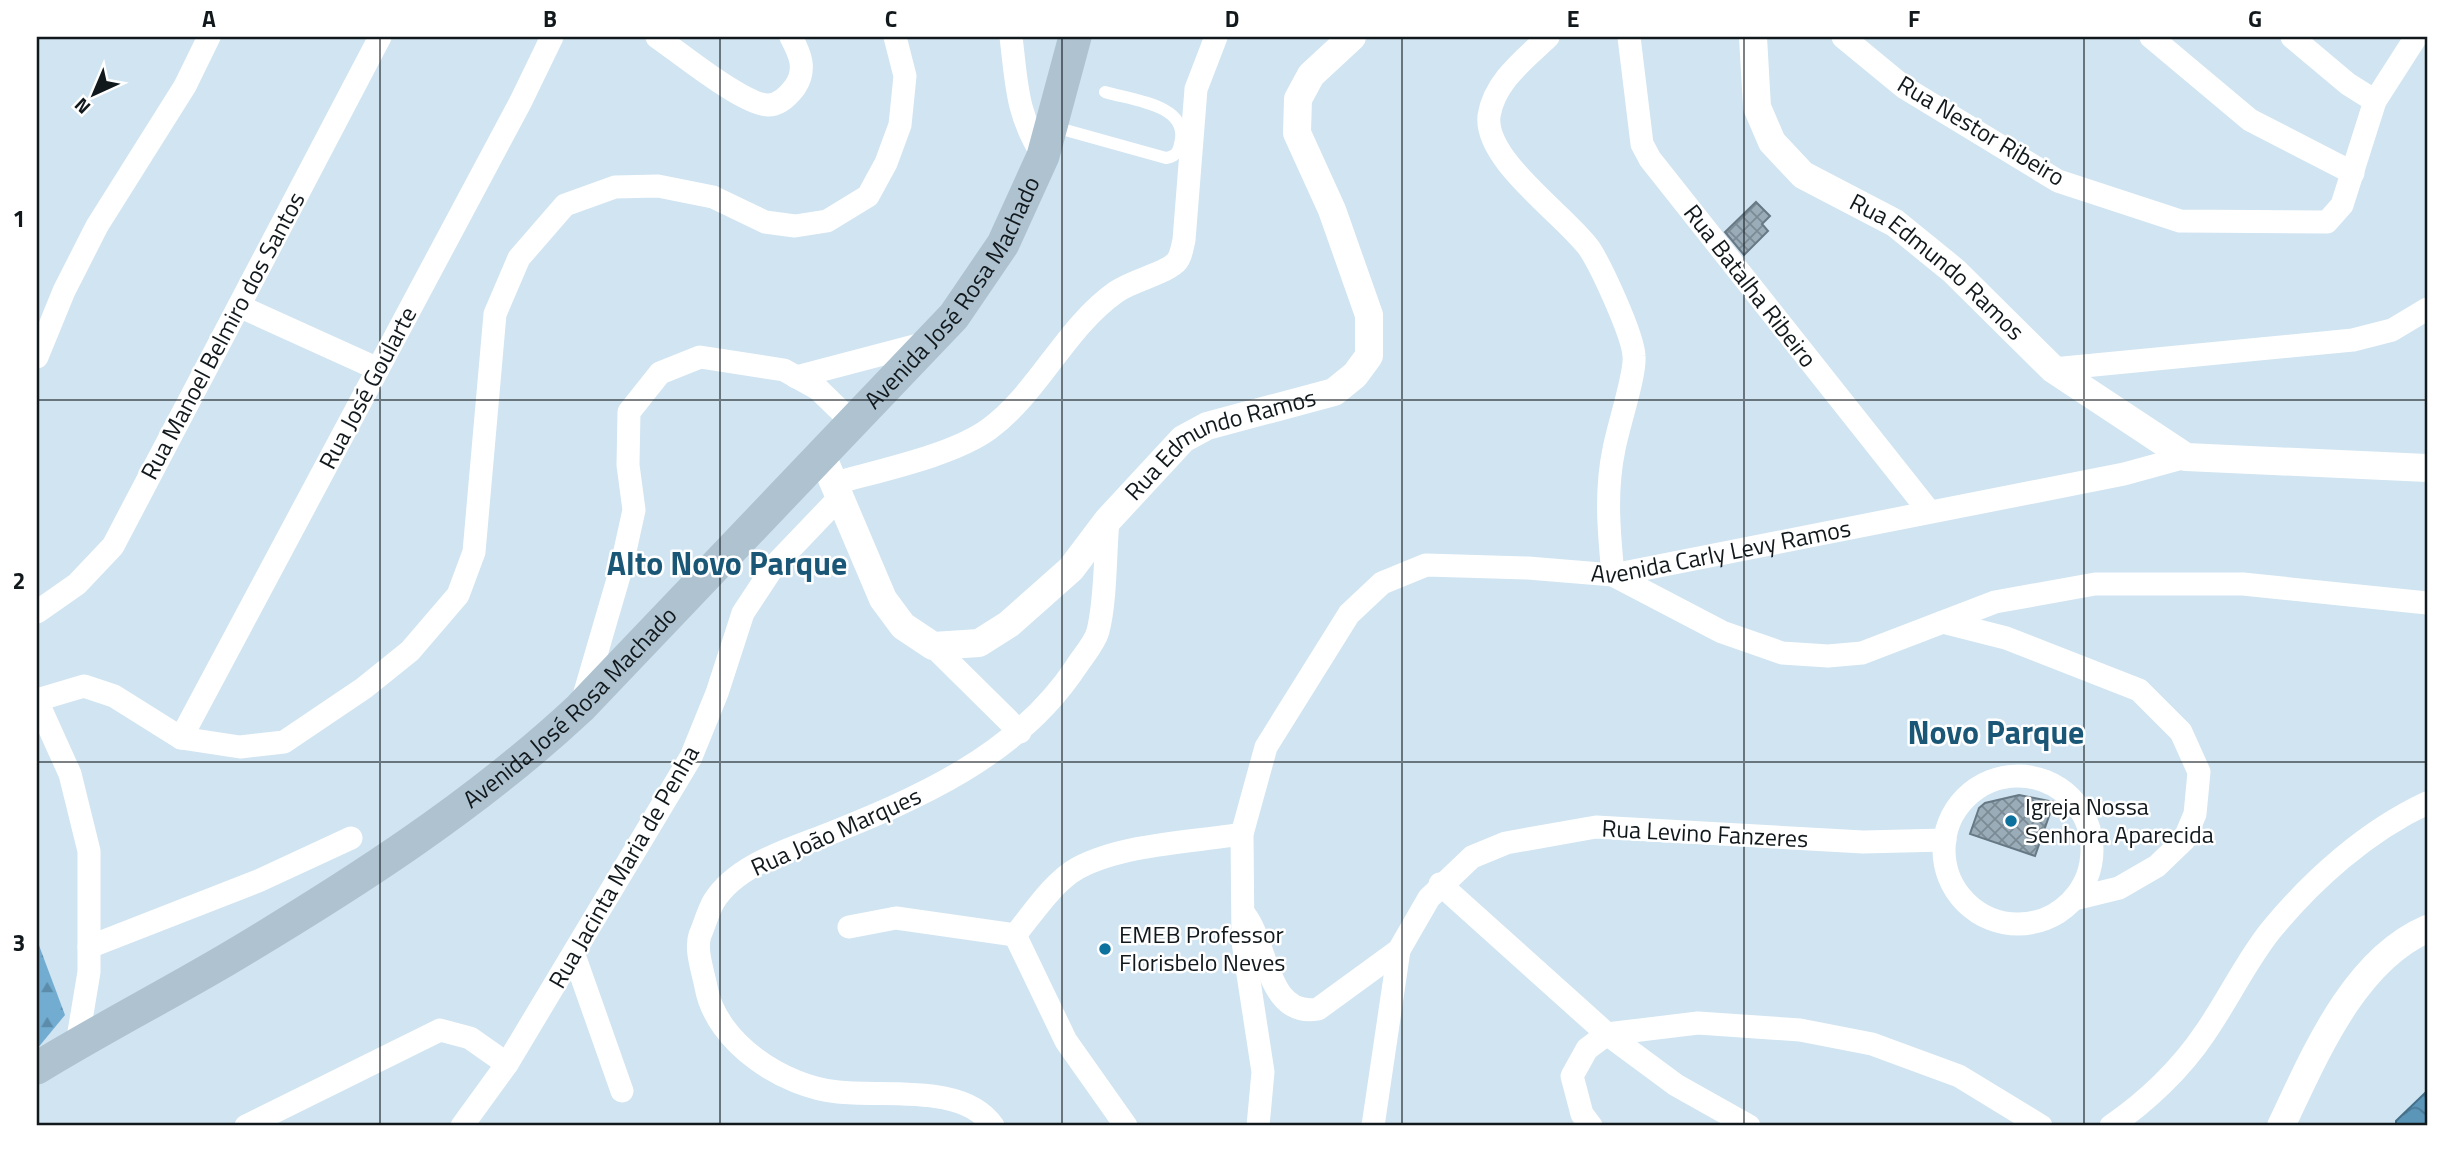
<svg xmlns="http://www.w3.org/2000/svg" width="2464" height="1163" font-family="'Titillium Web',sans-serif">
  <defs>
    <pattern id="forest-firs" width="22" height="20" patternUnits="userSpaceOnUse" patternTransform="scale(1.75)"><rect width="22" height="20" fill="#72add1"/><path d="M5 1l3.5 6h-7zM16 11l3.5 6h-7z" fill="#5c8ca9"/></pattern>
    <pattern id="water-waves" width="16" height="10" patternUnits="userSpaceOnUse" patternTransform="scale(1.75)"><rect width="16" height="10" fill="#5b96b9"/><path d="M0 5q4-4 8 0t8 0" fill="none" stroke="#4a7a96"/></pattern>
    <pattern id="building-cross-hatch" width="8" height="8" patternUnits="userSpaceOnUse" patternTransform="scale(1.75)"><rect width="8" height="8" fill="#99acb8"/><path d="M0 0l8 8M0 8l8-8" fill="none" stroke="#7b8b95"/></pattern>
  </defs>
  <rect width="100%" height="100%" fill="#d0e4f1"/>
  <polygon fill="url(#forest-firs)" points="37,940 65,1015 37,1049"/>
  <polygon fill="url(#water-waves)" stroke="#45708a" stroke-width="2" points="2427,1091 2427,1126 2396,1126 2396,1121"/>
  <g fill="url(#building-cross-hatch)" stroke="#677984" stroke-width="2">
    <polygon points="1756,202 1770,216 1762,224 1768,231 1744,255 1725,232"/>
    <polygon points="2019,795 2054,802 2035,856 1970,834 1979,808 1985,803"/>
  </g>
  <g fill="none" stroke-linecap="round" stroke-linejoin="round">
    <path stroke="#fff" stroke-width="12" d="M1051,126L1166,158C1178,156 1179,150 1181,139C1186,104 1131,100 1105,92"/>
    <g stroke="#fff" stroke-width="23">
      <path d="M657,37C680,53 744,105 768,105C779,105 789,95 795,87C807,69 800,54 791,37"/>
      <path d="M1011,37C1017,85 1016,113 1043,156"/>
      <path d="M1548,37C1525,59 1494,82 1489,116C1484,160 1564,214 1589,248C1601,266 1633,335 1634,356C1636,373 1618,427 1614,449C1605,492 1609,532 1613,575L1722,632L1782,653L1828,656L1862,653L1995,602L2095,584H2243L2427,603"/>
      <polyline points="1629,37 1642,144 1650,159 1928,510"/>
      <polyline points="1843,37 1905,88 2058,181 2180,221 2327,222 2342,205 2375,101 2416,37"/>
      <polyline points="2151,37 2250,120 2353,173"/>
      <polyline points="2292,37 2348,84 2375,101"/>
      <polyline points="239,306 378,369"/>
      <polyline points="37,357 64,291 97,226 185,86 209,37"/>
      <polyline points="2053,369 2353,340 2392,330 2427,309"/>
      <polyline points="796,377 929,342"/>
      <path d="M832,484C877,471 952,456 989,429C1039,392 1065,328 1116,292C1133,280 1161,275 1174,264C1181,259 1182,248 1184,240L1196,89L1216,37"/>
      <polyline points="37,612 77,584 113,546 380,37"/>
      <polyline points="1943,622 2006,638 2139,690 2181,732 2199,772 2195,814 2184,840 2157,866 2119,888 2074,899"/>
      <polyline points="933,646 1020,732"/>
      <polyline points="37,700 84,686 114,696 181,738 240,747 284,742 364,688 410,651 458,595 474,552 495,314 519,258 565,205 615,187 658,186 713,197 765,222 795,226 827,221 868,196 886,163 900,125 905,76 895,37"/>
      <polyline points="37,701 70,774 89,851 89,972 77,1044"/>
      <polyline points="581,706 621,569 634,510 628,465 629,412 660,373 700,357 784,370 818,389 853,423"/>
      <polyline points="181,738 521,101 552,37"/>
      <circle cx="2018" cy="850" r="74"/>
      <polyline points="1440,884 1607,1034 1676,1085 1749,1126"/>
      <path d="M1245,915C1268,945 1267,1018 1318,1009L1399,950"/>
      <polyline points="849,927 896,918 1015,935"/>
      <path d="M1015,935C1034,912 1053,882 1078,868C1123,844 1192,842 1242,834"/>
      <polyline points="1015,935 1066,1041 1126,1126"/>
      <polyline points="89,947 258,881 351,838"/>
      <polyline points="574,955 622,1091"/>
      <polyline points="1607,1034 1698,1023 1800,1030 1872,1044 1959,1076 2041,1126"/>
      <polyline points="246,1126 440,1030 470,1038 507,1064"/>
      <polyline points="462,1126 507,1064 691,757 717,693 743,613 774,566 839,498"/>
      <path d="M993,1126C964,1083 883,1097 838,1092C784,1087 716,1043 706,987C703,971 695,950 700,935C705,924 708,911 714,901C736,866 785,851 821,837C917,799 1017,756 1076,667C1083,656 1095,643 1098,631C1106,600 1105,553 1108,520"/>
      <path id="s1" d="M1258,1126L1263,1072L1243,942L1242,834L1266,747L1349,614L1382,583L1426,565L1528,568L1613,575L2124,474L2186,457"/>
      <polyline points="1373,1126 1399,950 1429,898 1472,857 1506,843 1596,827 1863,842 1945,840"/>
      <polyline points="1591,1126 1582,1114 1572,1076 1587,1049 1607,1034"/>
      <path d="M2111,1126C2146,1102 2181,1069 2205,1033C2228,1000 2246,961 2271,930C2313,879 2367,831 2427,803"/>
    </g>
    <g stroke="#fff" stroke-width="28">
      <path id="s2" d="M1753,37L1757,107L1772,142L1803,175L1895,223L1954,271L2053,369L2186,457L2427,468"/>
      <path id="s3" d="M821,453L883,599L903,626L933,646L979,643L1009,624L1071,569L1108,520L1183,439L1207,426L1334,392L1355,375L1369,356V315L1332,210L1297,133L1298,99L1311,75L1352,37"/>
      <path d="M2281,1126C2314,1057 2353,961 2427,929"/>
    </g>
    <path stroke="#aec2d0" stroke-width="33" id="s4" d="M37,1068C99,1030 163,997 226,960C350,886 474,807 580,708L954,316L1003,244L1043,156L1075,37"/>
  </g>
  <path fill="none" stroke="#12191d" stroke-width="2" stroke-opacity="0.55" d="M380,37V1126M720,37V1126M1062,37V1126M1402,37V1126M1744,37V1126M2084,37V1126M37,400H2427M37,762H2427"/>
  <g fill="#0d719e" stroke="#fff" stroke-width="2.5">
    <circle cx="2011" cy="821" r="7"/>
    <circle cx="1105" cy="949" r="7"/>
  </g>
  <g text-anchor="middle" stroke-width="5" stroke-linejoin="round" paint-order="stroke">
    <g font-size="24" fill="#12191d" stroke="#fff">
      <text transform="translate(1981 131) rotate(31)" y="8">Rua Nestor Ribeiro</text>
      <text dy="8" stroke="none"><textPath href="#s2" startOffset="317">Rua Edmundo Ramos</textPath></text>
      <text transform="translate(1750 286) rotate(52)" y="8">Rua Batalha Ribeiro</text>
      <text dy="8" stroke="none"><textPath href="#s4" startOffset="1213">Avenida José Rosa Machado</textPath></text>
      <text transform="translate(223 336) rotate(-62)" y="8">Rua Manoel Belmiro dos Santos</text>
      <text transform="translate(368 388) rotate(-62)" y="8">Rua José Goularte</text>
      <text dy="8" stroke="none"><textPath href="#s3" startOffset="595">Rua Edmundo Ramos</textPath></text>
      <text dy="8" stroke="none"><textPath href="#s1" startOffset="931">Avenida Carly Levy Ramos</textPath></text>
      <text dy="8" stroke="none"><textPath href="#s4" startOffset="646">Avenida José Rosa Machado</textPath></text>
      <text transform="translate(836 832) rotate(-24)" y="8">Rua João Marques</text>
      <text transform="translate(1705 834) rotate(3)" y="8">Rua Levino Fanzeres</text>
      <text transform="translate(624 867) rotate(-60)" y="8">Rua Jacinta Maria de Penha</text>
    </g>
    <g font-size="24" fill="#12191d" stroke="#fff" text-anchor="start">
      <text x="2025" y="815">Igreja Nossa<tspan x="2025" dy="28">Senhora Aparecida</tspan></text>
      <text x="1119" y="943">EMEB Professor<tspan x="1119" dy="28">Florisbelo Neves</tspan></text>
    </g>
    <g font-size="32" font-weight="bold" fill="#1a5777" stroke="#fff">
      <text x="727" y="575">Alto Novo Parque</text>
      <text x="1996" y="744">Novo Parque</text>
    </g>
  </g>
  <rect width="2464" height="1163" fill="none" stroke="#ffffff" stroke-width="77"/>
  <g transform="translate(94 94) rotate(224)" stroke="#ffffff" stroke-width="5" paint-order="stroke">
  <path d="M0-5L12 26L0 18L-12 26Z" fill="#12191d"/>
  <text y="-10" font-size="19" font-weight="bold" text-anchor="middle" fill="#12191d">N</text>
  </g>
  <rect x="38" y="38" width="2388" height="1086" fill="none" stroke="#12191d" stroke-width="2.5"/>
  <g font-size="23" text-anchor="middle" font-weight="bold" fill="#12191d">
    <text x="209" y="27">A</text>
    <text x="550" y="27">B</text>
    <text x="891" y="27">C</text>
    <text x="1232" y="27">D</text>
    <text x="1573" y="27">E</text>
    <text x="1914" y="27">F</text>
    <text x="2255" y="27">G</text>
    <text x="19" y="227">1</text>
    <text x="19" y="589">2</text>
    <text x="19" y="951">3</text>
  </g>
</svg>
